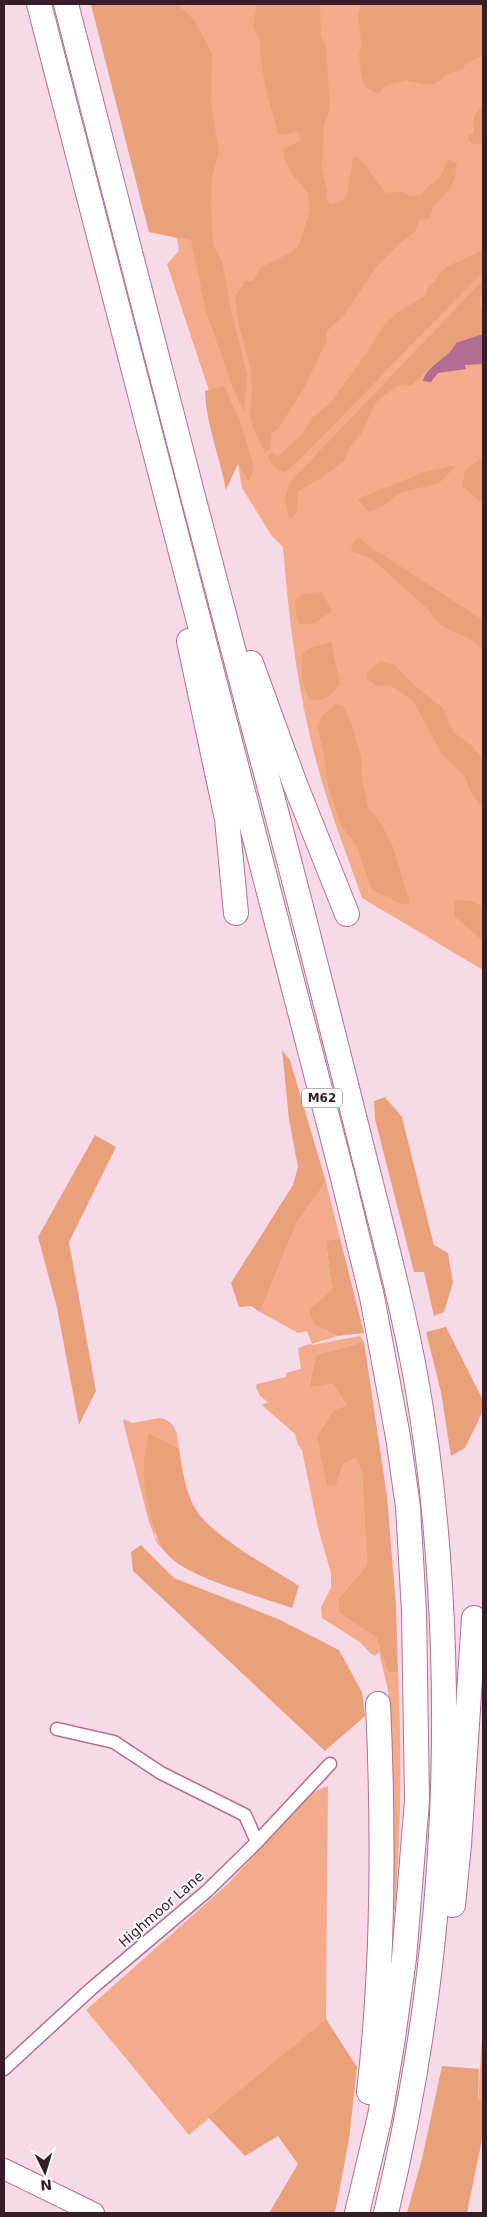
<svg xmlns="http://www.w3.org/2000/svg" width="487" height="2217" font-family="'DejaVu Sans',sans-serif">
  <rect width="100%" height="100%" fill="#f8d9e7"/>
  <g fill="#f3ac89">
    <path d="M91,4H483V970L362,898C347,855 330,812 318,768C298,695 289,622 283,547L272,536L242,488L238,464L216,412L167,264L179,251L177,238L149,232Z"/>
    <polygon points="326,1182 340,1238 326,1241 332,1290 314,1325 338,1336 312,1344 307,1331 298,1333 260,1312 297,1222"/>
    <path d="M360,1336L364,1342L316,1355L309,1386L333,1384L347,1406L336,1485L342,1463L356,1457L362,1470L367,1565L338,1599L339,1613L376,1637L388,1673L398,1672C402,1752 401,1831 395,1911L392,1905L388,1690L379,1652L375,1656L370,1653L360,1642L322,1618L321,1607L331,1588V1573L318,1528L302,1450L298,1445L295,1434L262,1405L268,1402L260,1396L256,1387L257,1384L286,1377V1373L301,1369L298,1348L310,1344L312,1345Z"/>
    <path d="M160,1418C177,1422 177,1433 179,1448L149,1433L155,1536L172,1559L157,1543L149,1522L123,1421L124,1419L132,1423Z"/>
    <polygon points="328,1786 326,2019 189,2135 86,2010 228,1884 311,1793"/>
    <polygon points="483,2023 483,2101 478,2101"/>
  </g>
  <g fill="#eaa07b">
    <polygon points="91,4 177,4 194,20 212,53 211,103 219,152 212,176 211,205 213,245 222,261 231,310 247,375 244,413 233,388 206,311 191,240 149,232"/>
    <path d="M257,4H320L321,35L326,48L330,110L324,124L323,145L322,168L327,191L326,200L331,204L341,202L347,195L353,158L358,157C370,168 375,182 387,193L401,191L410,196L422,195C428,183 432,186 439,178C444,172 444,165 449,159L457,164C456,173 454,184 448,191C440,201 432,204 430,218L419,221L415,232L401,242L376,267L344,315L326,332L327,340L306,384L279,428L271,433L270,450L265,453L253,428L250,414L252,392L250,365L239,326L235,296L245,281H253L260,268L293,251L299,245L310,210L308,193L294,177L284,159V149L301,140L298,131L284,135L278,134L265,85L260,55V42L253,26Z"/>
    <polygon points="361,4 483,4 483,56 466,63 463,69 447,74 435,84 429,85 407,81 386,85 378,94 364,86 361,71 359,54 362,45 358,16"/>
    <polygon points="483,103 483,142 474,145 468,140 468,135 474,133 474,116"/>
    <path d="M483,249V272L305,454L285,472C276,470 270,465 268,455L272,452L278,457L303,433L312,418L331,402L366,354L384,325L397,313L426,295L428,286L435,282C443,261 467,262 483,249Z"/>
    <polygon points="483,280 483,292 480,297 480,305 483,313 483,334 471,339 433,364 412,385 397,386 376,402 361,434 350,447 344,461 318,480 298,491 296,514 289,519 285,498 290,482"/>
    <path d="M224,386L241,424L254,467L249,482L238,464L226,490C220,457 206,425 205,391Z"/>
    <polygon points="483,459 483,504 462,486 465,470 479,460"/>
    <polygon points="457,465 439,483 399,493 383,506 369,512 357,499 427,471"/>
    <path d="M358,537L366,544L483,620V650C479,647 475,643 471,640C456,630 437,629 430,611L372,559L353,552L351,546Z"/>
    <polygon points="322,592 332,611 315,623 300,625 296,613 295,600 302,594"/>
    <path d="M331,642L340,684C332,694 323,704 309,699L302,679V654L312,647Z"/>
    <polygon points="381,661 395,665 416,687 443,708 453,732 470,744 483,759 483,809 471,793 465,776 443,756 413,701 390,685 377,686 367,679 368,671"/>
    <polygon points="336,704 343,706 353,728 361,757 362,779 368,807 382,825 393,847 410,903 401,904 372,890 356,845 341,825 328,786 323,750 317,726 324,714"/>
    <polygon points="455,900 474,901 483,908 483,941 454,916"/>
    <polygon points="282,1050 290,1060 326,1182 297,1222 260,1312 251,1306 239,1307 231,1283 293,1185 298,1167 289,1119"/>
    <polygon points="385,1097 402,1117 434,1245 448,1253 453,1283 444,1312 434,1316 424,1272 414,1272 375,1119 374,1101"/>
    <polygon points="95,1135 116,1147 69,1242 96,1391 79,1425 57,1308 38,1237"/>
    <polygon points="340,1238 364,1333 338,1336 314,1325 309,1310 332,1290 326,1241"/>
    <polygon points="446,1327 483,1400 483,1411 465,1448 451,1456 441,1392 426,1332"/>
    <polygon points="364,1342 387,1496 396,1606 398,1672 388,1673 376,1637 339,1613 338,1599 367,1565 362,1471 356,1458 343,1463 336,1485 327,1486 317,1437 334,1410 347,1406 333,1384 309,1387 316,1355"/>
    <path d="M149,1433L179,1448C182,1467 185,1491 195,1508C211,1536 270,1567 299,1586L292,1608C261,1597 195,1579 172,1559C157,1545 153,1527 149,1508C142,1479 142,1462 149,1433Z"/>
    <polygon points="141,1545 174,1578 278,1619 339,1650 362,1692 365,1716 325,1751 133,1571 131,1552"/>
    <polygon points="326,2019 357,2067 349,2140 335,2213 269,2213 298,2164 278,2136 245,2156 208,2117"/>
    <polygon points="442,2066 479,2069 478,2100 483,2101 483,2135 467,2213 407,2213 422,2159"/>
  </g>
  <path fill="#b36c92" d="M483,334V364L465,365L466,369L438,373L431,382L423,381C428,363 449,359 456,343Z"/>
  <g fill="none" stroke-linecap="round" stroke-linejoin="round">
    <g stroke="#b36f92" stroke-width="15">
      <g id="minor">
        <polyline points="57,1729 114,1742 161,1773 245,1815 257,1842"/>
        <polyline points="4,2069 91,1989 207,1891 257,1842 330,1764"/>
      </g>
    </g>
    <g stroke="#b36f92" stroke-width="22">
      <polyline id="primary" points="4,2169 94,2213"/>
    </g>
    <g stroke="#b36f92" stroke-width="26">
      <g id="motorway">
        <polyline points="39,4 343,1178 372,1297 398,1437 408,1507 414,1611 417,1801 404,1958 393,2038 380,2116 357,2213"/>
        <path d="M66,4C129,249 192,495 257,740C293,872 326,1004 359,1136C379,1217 401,1297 416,1379C432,1468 440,1560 443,1650C449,1842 431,2027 386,2213"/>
        <polyline points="189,641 227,819 236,913"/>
        <polyline points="251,663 295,784 347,914"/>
        <polyline points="453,1905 459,1845 474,1618"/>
        <path d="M369,2092C384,1963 384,1834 378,1704"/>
      </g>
    </g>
    <use href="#minor" stroke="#fff" stroke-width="12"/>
    <use href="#primary" stroke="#fff" stroke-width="20"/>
    <use href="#motorway" stroke="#fff" stroke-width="24"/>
  </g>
  <g text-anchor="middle" stroke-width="4" stroke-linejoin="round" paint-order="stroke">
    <rect fill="#fff" stroke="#73606b" stroke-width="1" x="302" y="1088.5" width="40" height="19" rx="4"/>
    <g font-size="12" font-weight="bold" fill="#371c2b">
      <text x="322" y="1102">M62</text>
    </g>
    <g font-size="14" fill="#371c2b" stroke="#fff">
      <text transform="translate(161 1909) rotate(-41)" y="5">Highmoor Lane</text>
    </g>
  </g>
  <rect width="487" height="2217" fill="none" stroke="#371c2b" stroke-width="10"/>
  <g transform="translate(45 2172) rotate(175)" stroke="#ffffff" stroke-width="4" paint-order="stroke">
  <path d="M0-4L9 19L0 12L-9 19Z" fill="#371c2b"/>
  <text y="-8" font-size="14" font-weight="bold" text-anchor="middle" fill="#371c2b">N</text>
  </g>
</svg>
